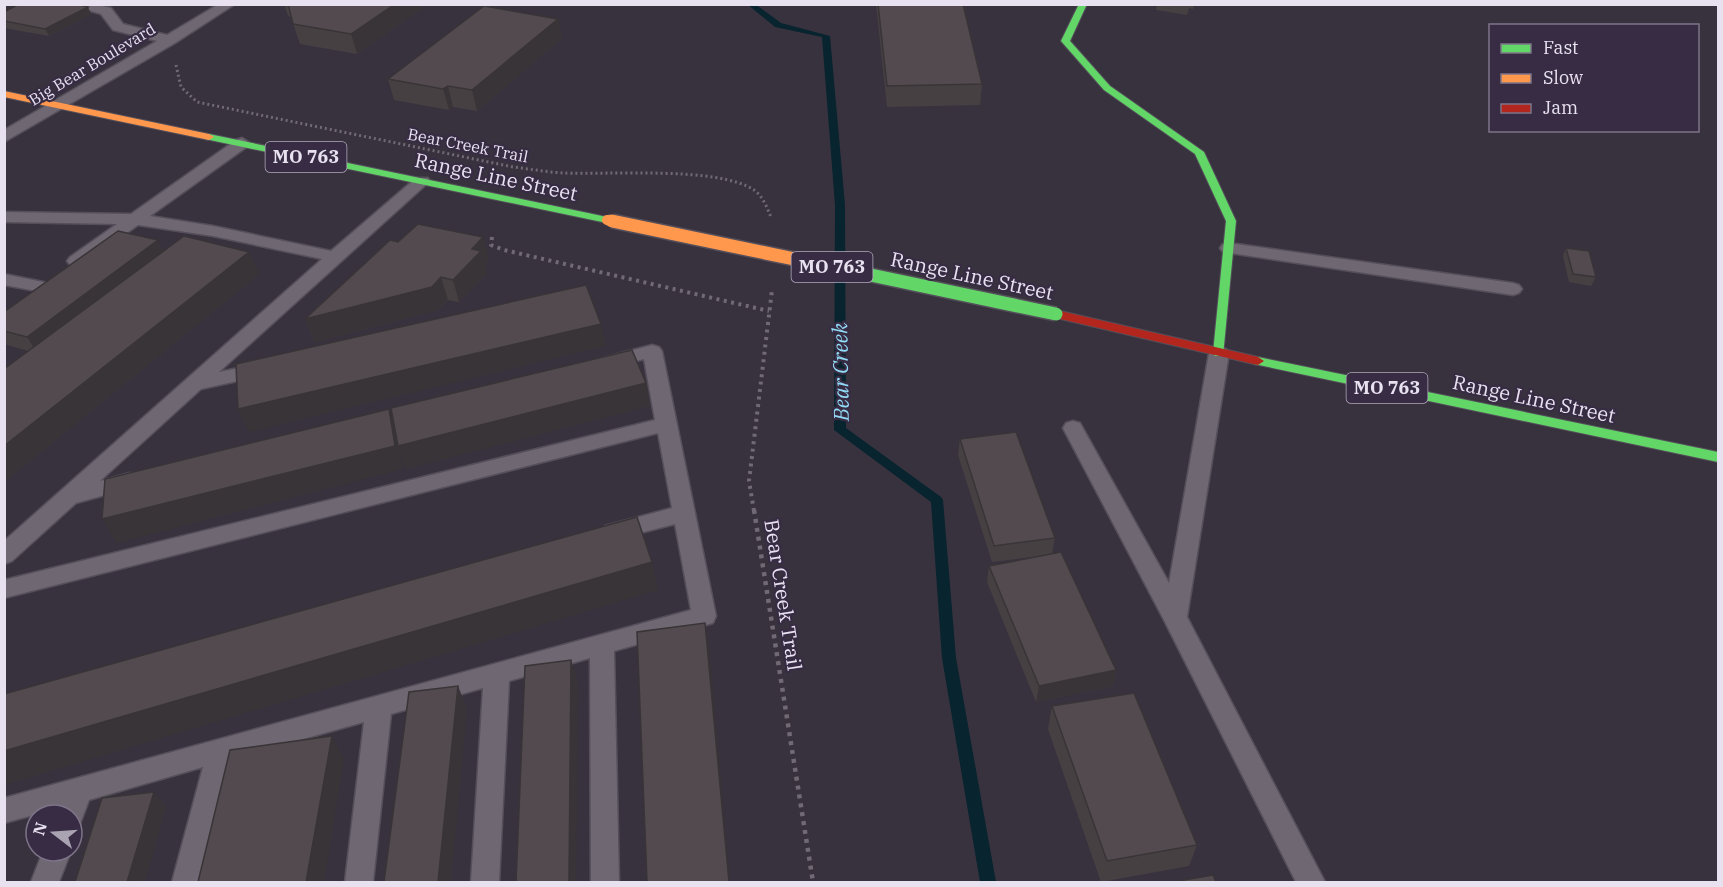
<svg xmlns="http://www.w3.org/2000/svg" width="1723" height="887" font-family="'IBM Plex Serif',serif">
  <rect width="100%" height="100%" fill="#38323e"/>
  <g fill="none" stroke-linecap="round" stroke-linejoin="round">
    <polygon fill="#07242f" fill-rule="evenodd" points="747,4 755,4 781,23 830,36 845,205 846,428 941,497 943,500 956,658 996,882 980,882 942,658 931,502 834,430 835,205 822,37 775,27"/>
    <g stroke="#544f5a" stroke-width="3">
      <g id="lane">
        <polygon points="68,4 94,4 111,8 123,24 167,35 219,4 235,4 175,43 4,142 4,130 157,41 113,30 101,14"/>
        <polygon points="242,138 250,143 248,146 150,216 213,226 331,251 416,178 428,178 430,181 219,372 263,363 270,364 273,369 270,374 201,389 100,481 130,473 138,476 141,481 138,486 76,503 12,561 4,564 4,541 322,259 213,236 138,225 82,265 70,265 67,261 70,257 117,224 4,222 4,212 131,214 236,140"/>
        <polygon points="1229,243 1513,283 1519,285 1522,289 1519,293 1513,295 1223,252 1220,248 1223,244"/>
        <polygon points="4,274 48,283 51,287 48,291 42,292 4,285"/>
        <polygon points="652,345 659,347 662,351 716,616 713,623 614,651 619,882 591,882 590,658 509,681 499,882 471,882 483,688 391,714 373,882 345,882 364,722 232,759 200,882 172,882 203,767 89,800 80,824 72,827 72,815 56,815 59,808 4,823 4,798 691,610 675,524 613,540 605,538 602,532 605,526 672,508 658,433 4,598 4,580 655,420 644,359 609,368 602,366 599,362 602,358"/>
        <polygon points="1219,347 1226,349 1229,353 1187,617 1325,882 1296,882 1164,620 1063,428 1066,423 1073,421 1080,423 1169,583 1209,353 1212,349"/>
        <polygon points="43,851 71,851 59,882 31,882"/>
      </g>
    </g>
    <g stroke="#544f5a" stroke-width="2">
      <g id="fast">
        <polygon points="1079,4 1087,4 1070,41 1110,86 1204,152 1236,221 1223,356 1215,356 1213,353 1226,221 1195,154 1104,90 1061,41"/>
        <polygon points="209,134 607,217 612,220 607,223 205,139 204,137"/>
        <polygon points="1258,357 1718,452 1718,462 1254,364 1252,361 1254,358"/>
      </g>
    </g>
    <g stroke="#544f5a" stroke-width="2">
      <polygon id="slow" points="4,91 209,134 214,137 209,140 4,97"/>
    </g>
    <g stroke="#544f5a" stroke-width="2">
      <polygon id="jam" points="1056,310 1258,357 1264,361 1258,365 1052,317 1050,314"/>
    </g>
    <path stroke="#716a74" stroke-width="3" stroke-dasharray="2 3" stroke-linecap="butt" d="M176,65L181,87L197,102L513,167C530,169 546,172 563,173C609,175 718,166 754,190C763,196 767,208 771,217"/>
    <g stroke="#716a74" stroke-width="4" stroke-dasharray="3 4.5" stroke-linecap="butt">
      <polyline points="492,237 491,245 504,250 769,311"/>
      <polyline points="754,511 749,481 772,290"/>
    </g>
    <polyline stroke="#716a74" stroke-width="4.5" stroke-dasharray="4 5" stroke-linecap="butt" points="754,510 813,882"/>
    <use href="#lane" fill="#6f6771" fill-rule="evenodd"/>
    <use href="#fast" fill="#63d668" fill-rule="evenodd"/>
    <use href="#slow" fill="#ff974d" fill-rule="evenodd"/>
    <use href="#jam" fill="#b3261e" fill-rule="evenodd"/>
    <g stroke="#544f5a" stroke-width="16" stroke-linecap="butt">
      <polyline id="fast-bridge" points="828,266 1056,314"/>
    </g>
    <g stroke="#544f5a" stroke-width="12" stroke-linecap="butt">
      <polyline id="slow-bridge-far1" points="607,220 619,222"/>
    </g>
    <g stroke="#544f5a" stroke-width="16" stroke-linecap="butt">
      <polyline id="slow-bridge" points="612,221 828,266"/>
    </g>
    <use href="#fast-bridge" stroke="#63d668" stroke-width="13"/>
    <use href="#slow-bridge-far1" stroke="#ff974d" stroke-width="10"/>
    <use href="#slow-bridge" stroke="#ff974d" stroke-width="13"/>
  </g>
  <g fill="#474043">
    <polygon points="284,4 420,4 421,9 357,54 300,44 291,17 288,16"/>
    <polygon points="876,4 963,4 982,84 980,105 887,107"/>
    <polygon points="1157,4 1194,4 1193,9 1189,8 1187,15 1156,10"/>
    <polygon points="4,12 91,14 49,36 4,28"/>
    <polygon points="558,19 562,38 477,111 453,107 449,110 394,100 388,79"/>
    <polygon points="1566,248 1596,277 1591,286 1569,282 1563,256"/>
    <polygon points="163,251 259,274 4,482 4,369 28,351 4,344 4,312"/>
    <polygon points="489,260 485,264 487,273 459,302 448,300 438,310 315,342 305,319"/>
    <polygon points="960,439 1055,538 1052,554 1116,670 1113,686 1036,702 987,582 989,566 1048,555 992,562 958,455"/>
    <polygon points="1052,706 1197,845 1189,866 1101,882 1048,729"/>
  </g>
  <g fill="#393437">
    <polygon points="395,4 420,4 421,9 357,54 351,34"/>
    <polygon points="88,7 91,14 49,36 45,29"/>
    <polygon points="558,19 562,38 477,111 472,90"/>
    <polygon points="448,86 453,107 449,110 443,89"/>
    <polygon points="483,237 489,260 485,264 487,273 459,302 453,280 472,249"/>
    <polygon points="158,240 165,256 37,353 27,337"/>
    <polygon points="249,252 259,274 4,482 4,446"/>
    <polygon points="441,277 448,300 438,310 315,342 305,319"/>
    <polygon points="601,324 606,346 249,432 238,409"/>
    <polygon points="646,383 650,406 406,469 401,455 403,469 117,543 102,519 389,409 397,432"/>
    <polygon points="652,562 658,590 4,785 4,751"/>
    <polygon points="705,623 709,645 730,882 729,882"/>
    <polygon points="571,660 578,683 576,882 569,882"/>
    <polygon points="1116,670 1113,686 1036,702 1039,686"/>
    <polygon points="458,686 467,709 451,882 438,882"/>
    <polygon points="332,736 344,758 324,882 306,882"/>
    <polygon points="154,792 166,807 145,882 127,882"/>
  </g>
  <g fill="#524a4e" stroke="#393437" stroke-width="1.5">
    <polygon points="19,4 76,4 88,7 45,29 4,21 4,12"/>
    <polygon points="288,4 395,4 351,34 293,24"/>
    <polygon points="878,4 963,4 982,84 887,86"/>
    <polygon points="484,6 558,19 472,90 448,86 443,89 388,79"/>
    <polygon points="418,224 483,237 472,249 481,251 453,280 441,277 432,287 305,319 390,240 398,242"/>
    <polygon points="118,231 158,240 27,337 4,331 4,312"/>
    <polygon points="184,236 249,252 4,446 4,369"/>
    <polygon points="1566,248 1589,251 1596,277 1573,274"/>
    <polygon points="586,285 601,324 238,409 236,364"/>
    <polygon points="632,350 646,383 398,446 391,408"/>
    <polygon points="389,409 395,446 102,519 105,479"/>
    <polygon points="1016,432 1055,538 994,546 960,439"/>
    <polygon points="637,517 652,562 4,751 4,694"/>
    <polygon points="1061,552 1116,670 1039,686 989,566"/>
    <polygon points="705,623 729,882 647,882 637,632"/>
    <polygon points="571,660 569,882 516,882 525,666"/>
    <polygon points="458,686 438,882 384,882 409,692"/>
    <polygon points="1134,693 1197,845 1107,861 1052,706"/>
    <polygon points="332,736 306,882 198,882 230,750"/>
    <polygon points="154,792 127,882 75,882 102,798"/>
    <polygon points="1213,875 1216,882 1173,882"/>
  </g>
  <g text-anchor="middle" stroke-width="4.5" stroke-linejoin="round" paint-order="stroke">
    <g font-size="16" fill="#e8e1f0" stroke="#372c44">
      <text transform="translate(92 64) rotate(-31)" y="6">Big Bear Boulevard</text>
      <text transform="translate(468 145) rotate(11)" y="6">Bear Creek Trail</text>
    </g>
    <g fill="#372c44" stroke="#b3abbc" stroke-width="1.5">
      <rect x="265.5" y="142" width="81" height="30" rx="4.5"/>
      <rect x="791.5" y="252" width="81" height="30" rx="4.5"/>
      <rect x="1346.5" y="373" width="81" height="30" rx="4.5"/>
    </g>
    <g font-size="18" font-weight="bold" fill="#e8e1f0">
      <text x="306" y="163">MO 763</text>
      <text x="832" y="273">MO 763</text>
      <text x="1387" y="394">MO 763</text>
    </g>
    <g font-size="20" fill="#e8e1f0" stroke="#372c44">
      <text transform="translate(496 177) rotate(12)" y="7">Range Line Street</text>
      <text transform="translate(972 276) rotate(12)" y="7">Range Line Street</text>
      <text transform="translate(1534 399) rotate(12)" y="7">Range Line Street</text>
      <text transform="translate(783 595) rotate(81)" y="7">Bear Creek Trail</text>
    </g>
    <g font-size="21" font-style="italic" fill="#92dbf5" stroke="#372c44">
      <text transform="translate(841 372) rotate(-91)" y="7">Bear Creek</text>
    </g>
  </g>
  <rect width="1723" height="887" fill="none" stroke="#e8e1f0" stroke-width="12"/>
  <rect x="1489" y="24" width="210" height="108" fill="#372c44" stroke="#7e7489" stroke-width="1.5"/>
  <rect x="1501" y="44" width="30" height="9" fill="#63d668" stroke="#7e7489" stroke-width="1.5"/>
  <text x="1543" y="54" font-size="18" fill="#e8e1f0">Fast</text>
  <rect x="1501" y="74" width="30" height="9" fill="#ff974d" stroke="#7e7489" stroke-width="1.5"/>
  <text x="1543" y="84" font-size="18" fill="#e8e1f0">Slow</text>
  <rect x="1501" y="104" width="30" height="9" fill="#b3261e" stroke="#7e7489" stroke-width="1.5"/>
  <text x="1543" y="114" font-size="18" fill="#e8e1f0">Jam</text>
  <g transform="translate(54 833) rotate(287)"><circle r="28" fill="#372c44" stroke="#7e7489" stroke-width="1.5"/>
  <path d="M0-4.5L10 22L0 15L-10 22Z" fill="#aaa4b2"/>
  <text y="-9" font-size="16" font-weight="bold" text-anchor="middle" fill="#e8e1f0">N</text>
  </g>
</svg>
